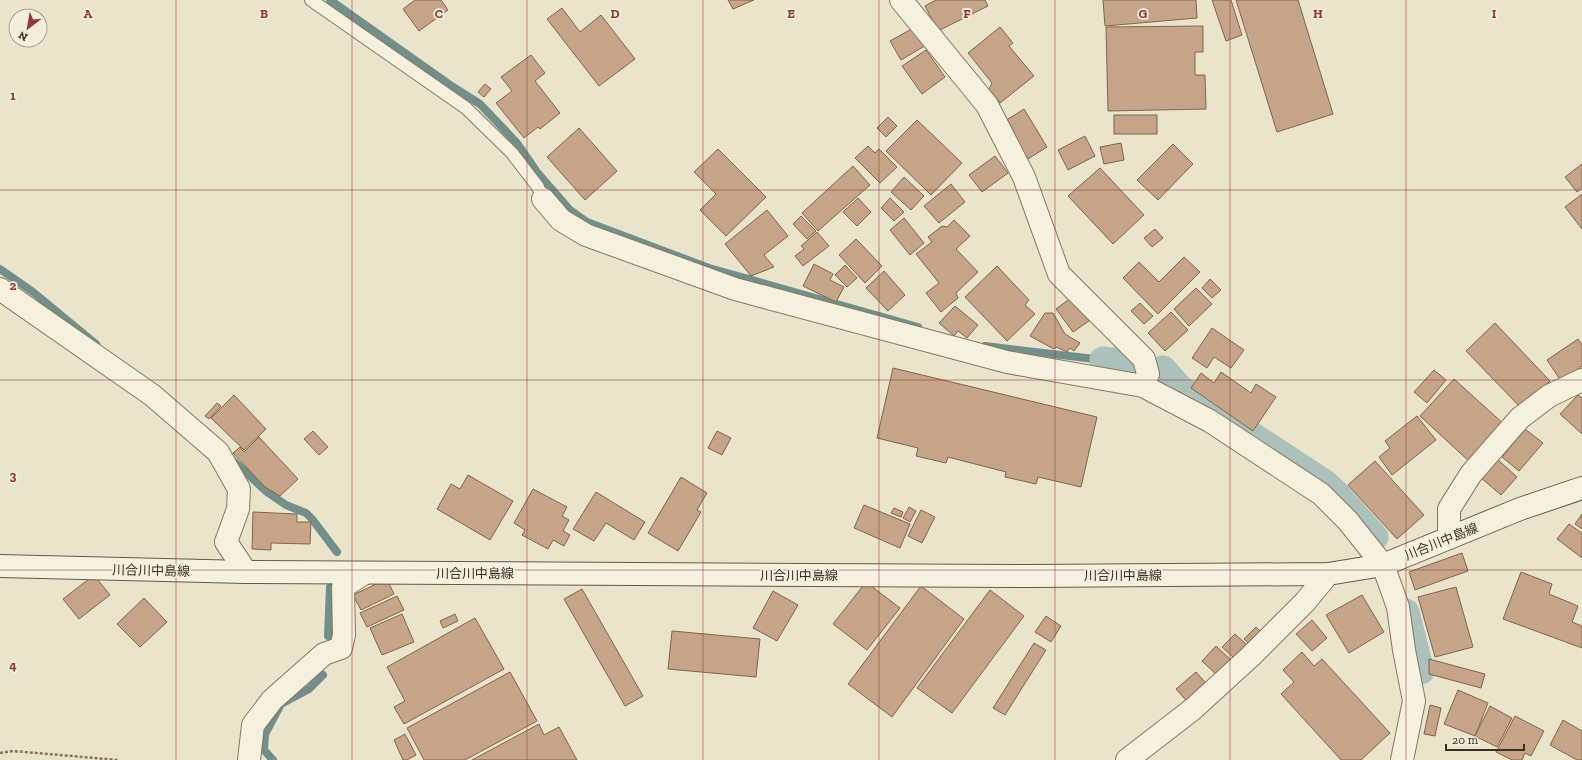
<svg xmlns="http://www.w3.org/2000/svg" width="1582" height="760" font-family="'Zilla Slab','Noto Sans JP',serif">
  <rect width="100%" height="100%" fill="#ebe4cd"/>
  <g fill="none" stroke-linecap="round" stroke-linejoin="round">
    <g stroke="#738f89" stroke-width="8">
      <polyline points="330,0 453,87 480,104 517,143 537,172 570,210 587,222 709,268 918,327"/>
      <polyline points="0,269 33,292 96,344"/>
      <polyline points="985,346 1103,360"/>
      <polyline points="231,459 267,492 286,505 306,513 312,519 337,552"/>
      <polyline points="328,636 330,587"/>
      <polyline points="273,760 264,750 265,734 281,704 309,689 323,675"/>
    </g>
    <g stroke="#acc1bc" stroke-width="27">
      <polyline points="1103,360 1127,363"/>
      <polyline points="1163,369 1180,388 1325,483 1337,494 1375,537"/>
      <polyline points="1406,612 1421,671"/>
    </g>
  </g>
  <g fill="#c5a487" stroke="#84644a">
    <polygon points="415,0 441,0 448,10 419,31 403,9"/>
    <polygon points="728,0 754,0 733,9"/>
    <polygon points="936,0 985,0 988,6 938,31 925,6"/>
    <polygon points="1103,0 1196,0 1197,18 1105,26"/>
    <polygon points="1212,0 1231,0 1242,35 1226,41"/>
    <polygon points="1236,0 1298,0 1333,114 1277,132"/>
    <polygon points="562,8 580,32 601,15 635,59 599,86 547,19"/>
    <polygon points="917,26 928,44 901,60 890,41"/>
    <polygon points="1203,26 1203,52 1195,52 1195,75 1205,75 1206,109 1108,111 1106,27"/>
    <polygon points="1000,27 1013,43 1009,46 1034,76 1000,103 989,89 992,83 968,53"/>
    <polygon points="926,50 945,77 922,94 902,66"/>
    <polygon points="531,55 545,73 535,81 560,113 540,129 538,127 524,138 496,103 512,91 501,77"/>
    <polygon points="485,84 491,89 484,97 478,92"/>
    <polygon points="1024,109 1047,147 1028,159 1005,121"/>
    <rect x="1114" y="115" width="43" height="19"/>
    <polygon points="888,117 897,126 886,137 877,128"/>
    <polygon points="917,120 962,163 931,195 886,151"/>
    <polygon points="579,128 617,171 585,200 547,157"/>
    <polygon points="1085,136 1095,156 1068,170 1058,150"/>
    <polygon points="1121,143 1124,160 1104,164 1100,147"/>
    <polygon points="1173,144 1193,164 1158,200 1137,180"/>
    <polygon points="868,146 875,153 879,149 897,167 880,183 855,158"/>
    <polygon points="718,149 766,197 726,236 700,210 716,194 694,172"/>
    <polygon points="995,156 1008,173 982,192 969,175"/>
    <polygon points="1582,164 1582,188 1577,192 1565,177"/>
    <polygon points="853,166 870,185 818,231 802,213"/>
    <polygon points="1100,168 1144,215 1113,244 1068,196"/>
    <polygon points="904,177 924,196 911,210 891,192"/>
    <polygon points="951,184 965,202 939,223 924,206"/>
    <polygon points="1582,194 1582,229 1565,207"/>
    <polygon points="858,198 871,212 857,226 843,212"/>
    <polygon points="890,198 904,212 894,221 881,208"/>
    <polygon points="767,210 788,236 764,255 774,267 751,276 725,244"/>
    <polygon points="801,216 816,231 807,239 793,224"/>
    <polygon points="904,218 924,243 910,255 890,230"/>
    <polygon points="954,220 970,236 956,249 978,272 956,293 958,298 941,312 926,293 939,283 916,254 932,242 928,237 942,226 947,227"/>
    <polygon points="1155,229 1163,238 1152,247 1144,238"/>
    <polygon points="817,232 829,246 803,266 795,256 804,249 801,246"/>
    <polygon points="856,239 882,266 865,283 839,255"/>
    <polygon points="1184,257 1200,272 1158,314 1123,278 1139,262 1159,282"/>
    <polygon points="814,264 833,274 830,280 844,287 836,302 803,286"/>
    <polygon points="845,265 857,278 847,287 835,275"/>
    <polygon points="997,266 1029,300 1025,305 1035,314 1007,341 965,297"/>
    <polygon points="884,271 905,295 888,311 866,288"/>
    <polygon points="1210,279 1221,290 1212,298 1202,288"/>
    <polygon points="1196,288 1212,304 1189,326 1174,309"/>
    <polygon points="1072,297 1089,321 1073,332 1056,309"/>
    <polygon points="1140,303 1153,316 1144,324 1131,311"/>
    <polygon points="955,306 978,325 967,338 958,331 954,336 939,323"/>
    <polygon points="1171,312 1188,330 1165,351 1148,333"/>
    <polygon points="1045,313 1053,313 1065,334 1080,343 1074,351 1070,348 1067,352 1056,347 1054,349 1030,336"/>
    <polygon points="1495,323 1550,381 1522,409 1466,351"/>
    <polygon points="1212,328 1244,350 1231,368 1214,357 1207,368 1192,358"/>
    <polygon points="1578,339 1582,345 1582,366 1561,381 1547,360"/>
    <polygon points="893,368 1097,417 1081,487 1038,477 1036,484 1005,477 1006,472 948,457 946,463 916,456 918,448 877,438"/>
    <polygon points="1434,370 1446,380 1427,403 1414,392"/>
    <polygon points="1221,372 1251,393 1256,384 1276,397 1253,431 1191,388 1201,373 1214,383"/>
    <polygon points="1454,379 1506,426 1472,464 1420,416"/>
    <polygon points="234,395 266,429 244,450 211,418"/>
    <polygon points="1578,395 1582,398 1582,434 1560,414"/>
    <polygon points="217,403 221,406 209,419 205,416"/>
    <polygon points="1417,416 1436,440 1392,475 1379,457 1390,448 1385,441"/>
    <polygon points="1525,429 1543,443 1519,471 1502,457"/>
    <polygon points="313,431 328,447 319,455 304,439"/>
    <polygon points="717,431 731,438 722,455 708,448"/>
    <polygon points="259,437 298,479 280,496 265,487 233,453 240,447 244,452"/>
    <polygon points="1496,458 1517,477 1501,495 1480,477"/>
    <polygon points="1375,461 1424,515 1397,539 1348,485"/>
    <polygon points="468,475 513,501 490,540 437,509 451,484 460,489"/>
    <polygon points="681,477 707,493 697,510 701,512 678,551 648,533"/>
    <polygon points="533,489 567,507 562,516 569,520 563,531 570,535 564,546 553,540 548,549 522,535 525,530 514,523"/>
    <polygon points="596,492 645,522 634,540 606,523 594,541 573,529"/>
    <polygon points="864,505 910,524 900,548 854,528"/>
    <polygon points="909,507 916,511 910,522 903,518"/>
    <polygon points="894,508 903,512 901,517 891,513"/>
    <polygon points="921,510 935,517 922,543 908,536"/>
    <polygon points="253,512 297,514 297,522 311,522 310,544 271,543 271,550 252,549"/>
    <polygon points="1582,514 1582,529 1575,524"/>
    <polygon points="1569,524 1582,533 1582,558 1557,539"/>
    <polygon points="1462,553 1468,571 1415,590 1409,572"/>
    <polygon points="1521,572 1552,584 1549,594 1578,606 1572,622 1582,626 1582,648 1503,619"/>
    <polygon points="94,575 110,595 79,619 63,599"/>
    <polygon points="387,579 394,594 361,610 353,595"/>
    <polygon points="866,582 900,608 867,650 833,624"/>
    <polygon points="921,586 964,619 892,717 848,684"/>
    <polygon points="1456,587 1473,647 1435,657 1418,597"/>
    <polygon points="582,589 643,696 625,706 564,599"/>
    <polygon points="990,590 1024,616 952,713 917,688"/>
    <polygon points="773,591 798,605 777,641 753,628"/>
    <polygon points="1362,595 1384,632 1349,653 1326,615"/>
    <polygon points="397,596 404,610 367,627 360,613"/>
    <polygon points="144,598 167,622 140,647 117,624"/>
    <polygon points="402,614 414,642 382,655 370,628"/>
    <polygon points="455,614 458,621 443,628 440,621"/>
    <polygon points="1046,616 1061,626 1051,642 1035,632"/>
    <polygon points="475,618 504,669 404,724 394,707 405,701 387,667"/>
    <polygon points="1312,620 1327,638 1312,651 1296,634"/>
    <polygon points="1256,627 1262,633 1250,645 1244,639"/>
    <polygon points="672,631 760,639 756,677 668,669"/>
    <polygon points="1235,634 1247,645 1235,659 1222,647"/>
    <polygon points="1034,643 1046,650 1005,715 993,708"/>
    <polygon points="1216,646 1233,662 1219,677 1202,661"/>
    <polygon points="1302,652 1314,666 1322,659 1390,733 1361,760 1341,760 1281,694 1294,682 1283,670"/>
    <polygon points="1429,659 1485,674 1481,688 1429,674"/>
    <polygon points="510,672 537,721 465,760 424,760 407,728"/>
    <polygon points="1196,672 1211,689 1191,706 1176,689"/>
    <polygon points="1458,690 1488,703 1475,736 1444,724"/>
    <polygon points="1430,705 1441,708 1435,736 1424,734"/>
    <polygon points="1490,706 1512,718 1497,747 1475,736"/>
    <polygon points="1515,716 1544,731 1531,756 1525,753 1522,760 1512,760 1496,752"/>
    <polygon points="1563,720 1582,731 1582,760 1577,760 1550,745"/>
    <polygon points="539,724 544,735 559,727 577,760 472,760"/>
    <polygon points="405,734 416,755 407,760 403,760 394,740"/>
  </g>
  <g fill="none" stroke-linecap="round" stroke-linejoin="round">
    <g stroke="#877762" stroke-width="14">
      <polyline id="service" points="311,0 466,108 512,153 538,187 543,199"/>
    </g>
    <g stroke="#877762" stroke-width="24">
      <g id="minor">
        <polyline points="901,0 987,105 1024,177 1059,274 1144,359 1148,374 1143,386"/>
        <polyline points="543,199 561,220 586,235 735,289 1007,362 1143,386 1210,421 1321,494 1348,521 1383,565 1398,607 1404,650 1414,701 1402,760"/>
        <polyline points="0,289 152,395 218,452 239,489 238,509 226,542 246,572"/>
        <polyline points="1449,538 1449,509 1471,474 1520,418 1549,396 1582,380"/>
        <polyline points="249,760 253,725 272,700 324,654 341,648 344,635 343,587 365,573"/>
        <polyline points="1127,760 1193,709 1251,656 1305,602 1328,574"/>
      </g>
    </g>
    <g stroke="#695945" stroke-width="24">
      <polyline id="secondary" points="0,566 246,572 1029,576 1328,574 1383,565 1520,509 1582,488"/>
    </g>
    <polyline stroke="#877762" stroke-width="2.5" stroke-dasharray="3 2" stroke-linecap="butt" points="0,753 13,751 118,760"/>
    <use href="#service" stroke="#f6f1df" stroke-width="12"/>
    <use href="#minor" stroke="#f6f1df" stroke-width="22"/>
    <use href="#secondary" stroke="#f6f1df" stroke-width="22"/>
  </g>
  <path fill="none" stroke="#903b38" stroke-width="1" stroke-opacity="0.55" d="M176,0V760M352,0V760M527,0V760M703,0V760M879,0V760M1055,0V760M1230,0V760M1406,0V760M0,190H1582M0,380H1582M0,570H1582"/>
  <g text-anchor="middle" stroke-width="3.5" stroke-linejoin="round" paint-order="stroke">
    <g font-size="13" fill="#392f23" stroke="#f3eedc">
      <text transform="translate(1441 541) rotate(-22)" y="5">川合川中島線</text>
      <text transform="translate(151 570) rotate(1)" y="5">川合川中島線</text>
      <text x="475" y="578">川合川中島線</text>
      <text x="799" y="580">川合川中島線</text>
      <text x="1123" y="580">川合川中島線</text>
    </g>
  </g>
  <g font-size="13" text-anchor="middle" font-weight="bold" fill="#903b38" stroke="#f3eedc" stroke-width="3.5" stroke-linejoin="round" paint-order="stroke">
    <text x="88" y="18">A</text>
    <text x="264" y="18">B</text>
    <text x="439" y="18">C</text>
    <text x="615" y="18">D</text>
    <text x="791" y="18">E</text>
    <text x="967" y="18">F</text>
    <text x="1143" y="18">G</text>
    <text x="1318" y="18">H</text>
    <text x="1494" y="18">I</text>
    <text x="13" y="100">1</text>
    <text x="13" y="290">2</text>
    <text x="13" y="480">3</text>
    <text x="13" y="670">4</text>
  </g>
  <g transform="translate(28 28) rotate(211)"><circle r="19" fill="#f3eedc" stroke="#a9a292"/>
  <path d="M0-3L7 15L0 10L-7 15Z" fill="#903b38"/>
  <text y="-6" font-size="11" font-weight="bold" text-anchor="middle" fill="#392f23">N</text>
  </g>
  <path d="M1446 744v6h78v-6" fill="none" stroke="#392f23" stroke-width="2"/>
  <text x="1452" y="744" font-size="12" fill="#392f23" stroke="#f3eedc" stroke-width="3" paint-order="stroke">20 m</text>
</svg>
